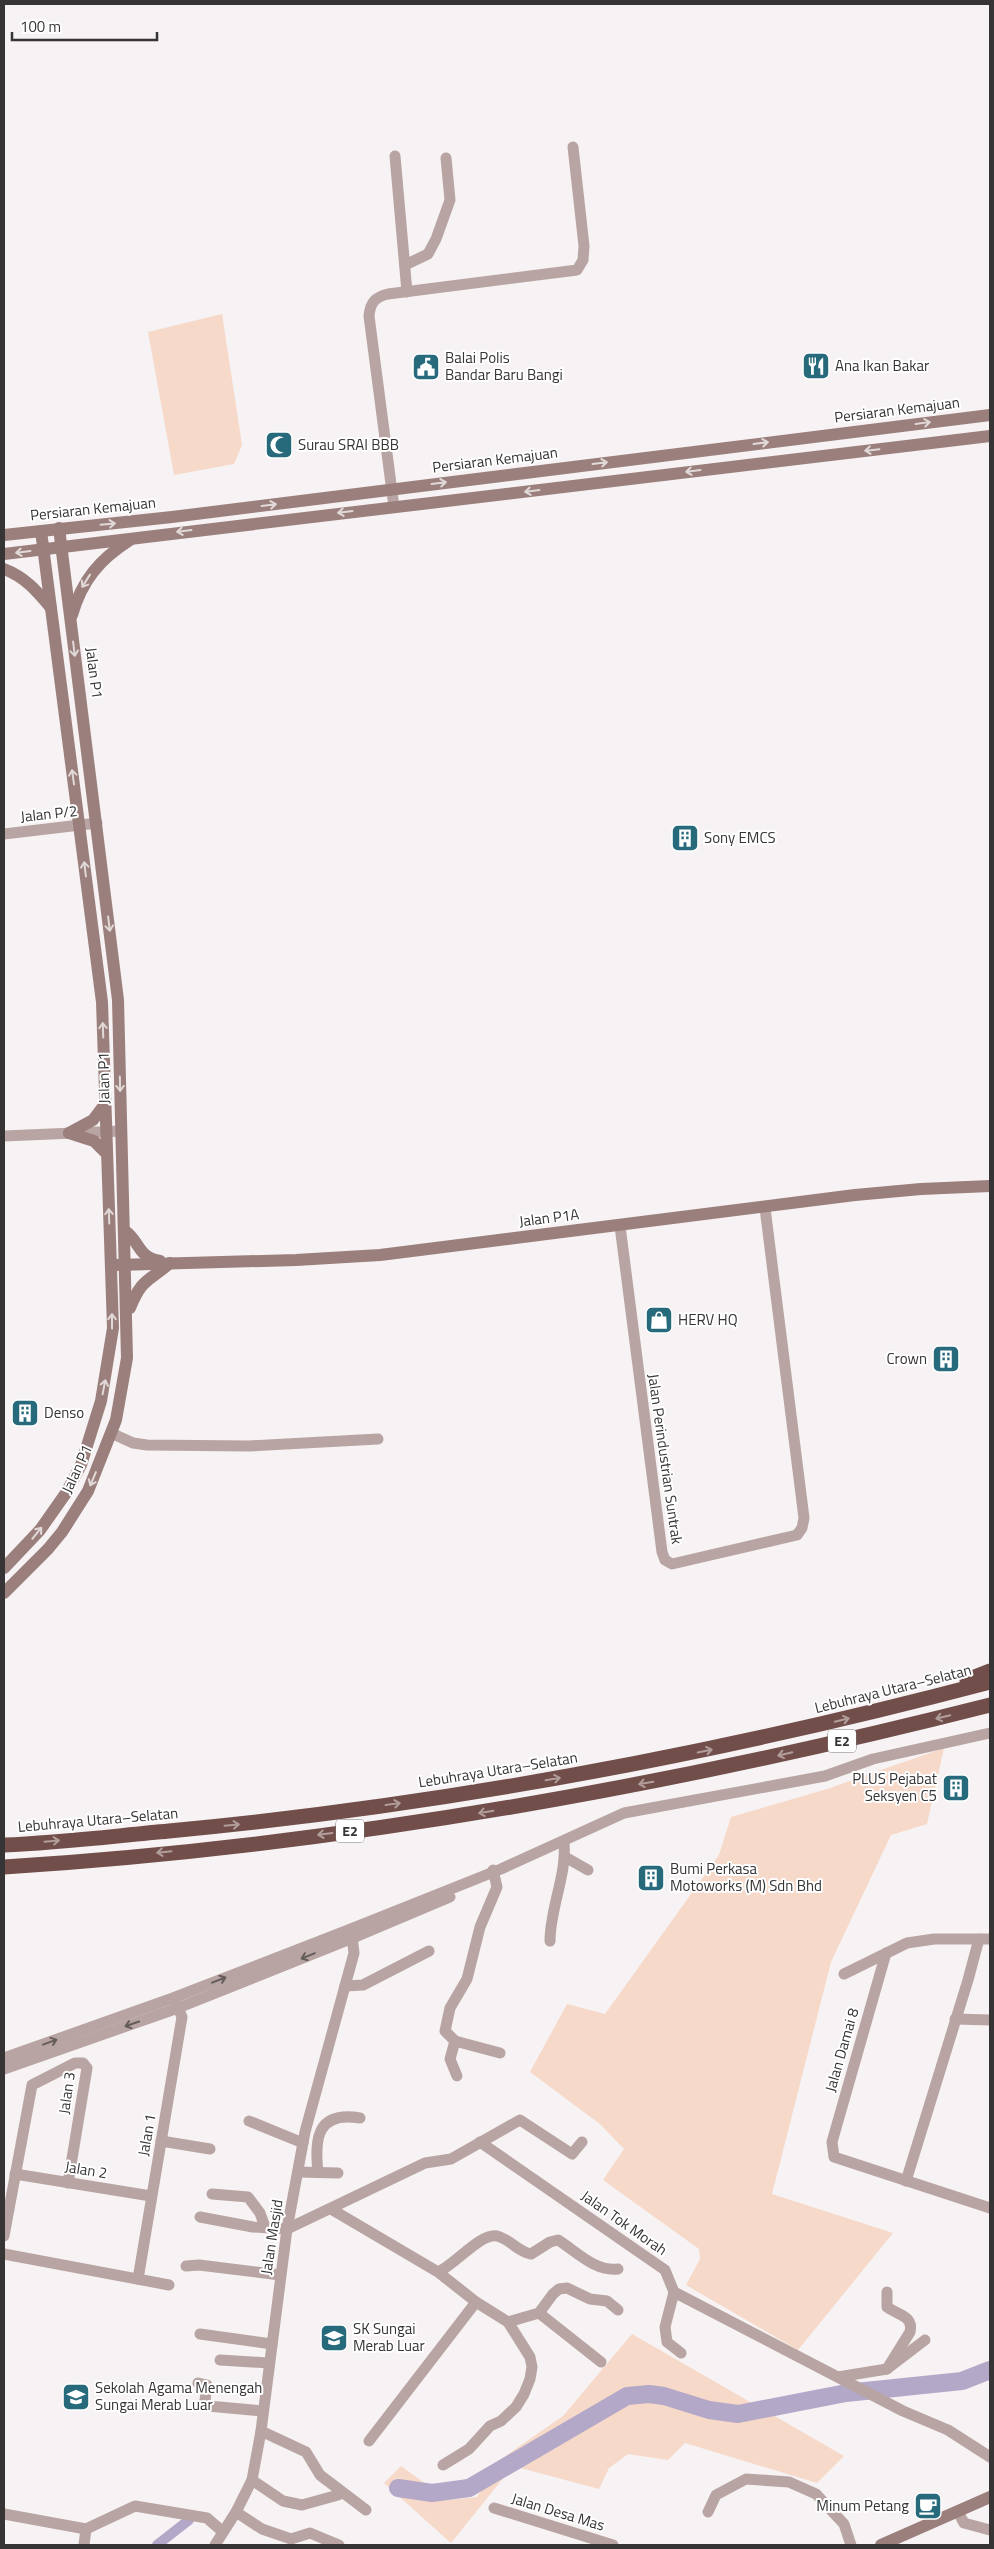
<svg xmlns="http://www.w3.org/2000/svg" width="994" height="2549" font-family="'Titillium Web',sans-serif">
  <rect width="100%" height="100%" fill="#f7f2f3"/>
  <g fill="#f6d9c8">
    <polygon points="222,314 242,445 234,464 174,475 148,332"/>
    <polygon points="944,1748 927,1824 891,1835 831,1962 772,2194 893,2233 798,2350 686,2285 700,2259 699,2249 603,2180 624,2149 600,2124 530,2072 567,2004 605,2014 719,1855 731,1817 827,1789"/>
    <polygon points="632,2334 844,2456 817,2483 685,2443 668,2460 628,2454 609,2468 599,2489 513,2466 451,2543 384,2483 401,2466 448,2500 477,2497 497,2462 563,2416"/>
  </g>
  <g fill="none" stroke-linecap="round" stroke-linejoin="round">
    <polyline stroke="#b4a8c8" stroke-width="10" points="157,2545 189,2520"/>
    <polyline stroke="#b4a8c8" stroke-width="18" points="398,2488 432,2493 469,2488 627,2396 649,2394 664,2396 709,2410 738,2414 846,2393 962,2381 990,2370"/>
    <g stroke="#b8a5a3" stroke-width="11">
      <polyline points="395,156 407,292"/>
      <polyline points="405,265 428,254 436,239 450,200 446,158"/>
      <path d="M394,507L369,316C370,303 375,297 388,294L577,270L583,260L584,246L573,147"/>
      <polyline points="4,834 97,823"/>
      <polyline points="4,1136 121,1131"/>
      <polyline points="620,1226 662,1552 665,1560 672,1564 797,1535 802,1528 804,1518 765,1208"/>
      <polyline points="111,1433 133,1443 147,1445 249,1446 378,1439"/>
      <polyline points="565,1857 588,1870"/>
      <polyline points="493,1870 497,1887 480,1927 467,1979 450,2008 445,2031 455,2041 500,2053"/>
      <path d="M550,1941C550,1908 567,1875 564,1842"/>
      <polyline points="886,1953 832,2142 834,2157 990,2208"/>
      <polyline points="844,1974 907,1943 934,1939 990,1939"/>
      <polyline points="345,1986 363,1985 429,1951"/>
      <polyline points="955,2019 990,2020"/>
      <polyline points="455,2041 450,2059 457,2076"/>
      <polyline points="4,2058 173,1998 351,1929 501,1869 624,1813 825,1776 873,1759 990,1733"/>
      <polyline points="4,2069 178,2008 353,1938 450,1897"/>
      <polyline points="249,2121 303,2143"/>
      <polyline points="161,2141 210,2149"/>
      <polyline points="480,2142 665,2270 674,2292 903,2411 948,2430 990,2457"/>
      <polyline points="298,2172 338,2173"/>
      <path d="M318,2172C314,2137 318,2111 360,2118"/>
      <polyline points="15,2174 151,2196"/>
      <polyline points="906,2181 968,1980 979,1939"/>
      <polyline points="212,2194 248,2197 260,2213 265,2227"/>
      <polyline points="331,2209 438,2272 476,2302 508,2322 530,2357 532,2367 530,2379 524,2394 516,2407 501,2421 490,2426 469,2449 443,2465"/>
      <polyline points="200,2217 253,2227 287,2229 425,2163 451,2159 520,2120 572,2154 582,2142"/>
      <polyline points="4,2236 32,2085 75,2063 83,2063 87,2068 68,2183"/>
      <polyline points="4,2254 169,2285"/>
      <polyline points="186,2266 199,2265 280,2275"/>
      <path d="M438,2272C455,2265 480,2233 497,2236C510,2239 518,2252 531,2254L550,2242L558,2240C576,2251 595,2272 618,2269"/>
      <polyline points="138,2279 182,2017 175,2001"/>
      <polyline points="674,2292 665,2327 667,2342 681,2353"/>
      <polyline points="539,2313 601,2362"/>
      <polyline points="508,2322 539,2313 553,2294 559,2289 567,2288 590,2299 607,2301 618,2310"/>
      <polyline points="200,2334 272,2344"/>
      <polyline points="220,2360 269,2363"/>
      <path d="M887,2369L910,2332C914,2316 898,2315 887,2307V2292"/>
      <polyline points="838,2377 887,2369 925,2340"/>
      <polyline points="198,2383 207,2385 205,2400 208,2406 263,2411"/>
      <polyline points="261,2431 306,2452 320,2475 366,2510"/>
      <polyline points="369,2441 476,2302"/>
      <polyline points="252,2480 283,2501 302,2505 338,2495"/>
      <polyline points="494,2508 613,2545"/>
      <polyline points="236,2512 262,2529 291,2539 310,2533 339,2545"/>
      <polyline points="708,2512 716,2495 746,2479 789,2482 816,2494 844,2524 851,2545"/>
      <polyline points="958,2512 964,2523 990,2530"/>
      <polyline points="4,2514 86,2529 135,2506 207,2518 223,2532"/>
      <polyline points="84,2545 86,2529"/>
      <polyline points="215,2545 236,2512 252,2480 261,2431 287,2229 305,2132 354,1953 351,1929"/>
    </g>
    <g stroke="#9a7f7c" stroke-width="12">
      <polyline points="4,535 172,517 990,415"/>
      <polyline points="4,554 990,436"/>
      <path d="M4,569C25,577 37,591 51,608"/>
      <path d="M72,615C82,580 100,559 130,540"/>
      <polyline points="69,1133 93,1120 105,1104"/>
      <polyline points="69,1133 94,1141 107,1154"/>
      <path d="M125,1231C140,1241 137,1257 160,1261"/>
      <polyline points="117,1265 296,1260 380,1255 855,1195 921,1189 990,1186"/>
      <path d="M130,1308C142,1278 148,1282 170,1263"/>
      <polyline points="4,1568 40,1530 66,1493 81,1465 101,1401 113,1328 102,1002 41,531"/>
      <polyline points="4,1593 48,1549 62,1532 88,1491 116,1420 127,1358 118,1000 59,528"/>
      <polyline points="881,2545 990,2497"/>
    </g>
    <g stroke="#714e4a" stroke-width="15">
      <polyline points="967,1680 990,1671"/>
      <path d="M4,1845C59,1843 114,1836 169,1831C447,1805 721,1753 990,1682"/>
      <path d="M4,1867C337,1846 667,1787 990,1705"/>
    </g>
  </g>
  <defs><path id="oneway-shaft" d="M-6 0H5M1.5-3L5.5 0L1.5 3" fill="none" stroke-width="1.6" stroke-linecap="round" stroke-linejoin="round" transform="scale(1.25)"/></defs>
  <g stroke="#e1d9d8">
    <use href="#oneway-shaft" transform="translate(923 423) rotate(-8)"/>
    <use href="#oneway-shaft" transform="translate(761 443) rotate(-7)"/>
    <use href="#oneway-shaft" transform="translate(872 450) rotate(174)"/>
    <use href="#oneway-shaft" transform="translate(600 463) rotate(-7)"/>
    <use href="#oneway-shaft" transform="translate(693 471) rotate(173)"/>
    <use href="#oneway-shaft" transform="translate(439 483) rotate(-7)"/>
    <use href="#oneway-shaft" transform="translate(532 491) rotate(173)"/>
    <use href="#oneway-shaft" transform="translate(269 505) rotate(-7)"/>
    <use href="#oneway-shaft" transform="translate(345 512) rotate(173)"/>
    <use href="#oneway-shaft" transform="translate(108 524) rotate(-5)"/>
    <use href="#oneway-shaft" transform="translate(184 531) rotate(173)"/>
    <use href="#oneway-shaft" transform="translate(23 552) rotate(173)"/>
    <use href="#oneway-shaft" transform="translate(86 581) rotate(122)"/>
    <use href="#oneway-shaft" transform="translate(74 649) rotate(83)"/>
    <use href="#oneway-shaft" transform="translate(73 777) rotate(-98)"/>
    <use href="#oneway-shaft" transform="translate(85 869) rotate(-97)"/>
    <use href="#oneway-shaft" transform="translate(109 924) rotate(83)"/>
    <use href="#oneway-shaft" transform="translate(103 1030) rotate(-92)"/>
    <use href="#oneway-shaft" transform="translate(120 1084) rotate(89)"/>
    <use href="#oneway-shaft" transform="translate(109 1216) rotate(-92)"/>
    <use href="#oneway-shaft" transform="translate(112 1321) rotate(-90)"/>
    <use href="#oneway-shaft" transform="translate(104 1387) rotate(-79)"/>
    <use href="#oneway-shaft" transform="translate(93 1479) rotate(113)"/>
    <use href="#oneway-shaft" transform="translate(37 1533) rotate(-51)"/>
  </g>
  <g stroke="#b19e9b">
    <use href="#oneway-shaft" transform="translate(943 1717) rotate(166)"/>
    <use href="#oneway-shaft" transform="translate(842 1720) rotate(-13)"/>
    <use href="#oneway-shaft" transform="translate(705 1751) rotate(-12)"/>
    <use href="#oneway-shaft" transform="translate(785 1754) rotate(167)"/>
    <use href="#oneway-shaft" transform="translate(553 1779) rotate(-10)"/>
    <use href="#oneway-shaft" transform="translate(646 1783) rotate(170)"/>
    <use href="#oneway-shaft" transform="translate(393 1804) rotate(-8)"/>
    <use href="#oneway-shaft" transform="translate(486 1812) rotate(170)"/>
    <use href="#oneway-shaft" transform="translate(232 1825) rotate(-5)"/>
    <use href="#oneway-shaft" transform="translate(325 1834) rotate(173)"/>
    <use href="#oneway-shaft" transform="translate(52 1841) rotate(-5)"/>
    <use href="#oneway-shaft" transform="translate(164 1852) rotate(174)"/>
  </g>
  <g stroke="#645c5b">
    <use href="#oneway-shaft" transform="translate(308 1956) rotate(158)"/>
    <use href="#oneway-shaft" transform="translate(219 1980) rotate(-21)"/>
    <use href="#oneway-shaft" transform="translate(132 2024) rotate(161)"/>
    <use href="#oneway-shaft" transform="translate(50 2042) rotate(-20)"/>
  </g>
  <defs>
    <g id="restaurant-square" transform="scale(1.4375)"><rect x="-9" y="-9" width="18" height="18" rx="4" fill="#276a7c" stroke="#fff"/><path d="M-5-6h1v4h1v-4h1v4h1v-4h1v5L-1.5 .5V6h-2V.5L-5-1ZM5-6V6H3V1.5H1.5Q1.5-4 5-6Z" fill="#fff"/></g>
    <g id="civic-square" transform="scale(1.4375)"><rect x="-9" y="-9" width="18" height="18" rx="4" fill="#276a7c" stroke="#fff"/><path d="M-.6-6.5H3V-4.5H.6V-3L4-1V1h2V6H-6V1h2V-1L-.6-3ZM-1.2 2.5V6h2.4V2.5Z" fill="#fff"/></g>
    <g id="mosque-square" transform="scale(1.4375)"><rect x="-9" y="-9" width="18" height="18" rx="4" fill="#276a7c" stroke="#fff"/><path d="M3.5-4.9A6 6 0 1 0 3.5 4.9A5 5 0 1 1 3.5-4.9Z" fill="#fff"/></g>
    <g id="building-square" transform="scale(1.4375)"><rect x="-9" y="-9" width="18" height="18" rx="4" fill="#276a7c" stroke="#fff"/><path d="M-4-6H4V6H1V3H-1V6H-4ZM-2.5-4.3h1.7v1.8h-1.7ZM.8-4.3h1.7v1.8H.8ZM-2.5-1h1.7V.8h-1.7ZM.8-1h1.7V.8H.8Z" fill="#fff"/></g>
    <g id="shop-square" transform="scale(1.4375)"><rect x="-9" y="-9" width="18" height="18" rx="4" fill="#276a7c" stroke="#fff"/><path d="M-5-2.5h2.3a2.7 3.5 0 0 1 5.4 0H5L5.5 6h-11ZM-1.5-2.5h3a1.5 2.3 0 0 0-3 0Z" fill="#fff"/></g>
    <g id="school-square" transform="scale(1.4375)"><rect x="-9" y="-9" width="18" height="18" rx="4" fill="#276a7c" stroke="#fff"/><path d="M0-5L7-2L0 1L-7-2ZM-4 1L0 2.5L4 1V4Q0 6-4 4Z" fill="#fff"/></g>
    <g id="cafe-square" transform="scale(1.4375)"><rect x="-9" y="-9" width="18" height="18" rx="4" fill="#276a7c" stroke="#fff"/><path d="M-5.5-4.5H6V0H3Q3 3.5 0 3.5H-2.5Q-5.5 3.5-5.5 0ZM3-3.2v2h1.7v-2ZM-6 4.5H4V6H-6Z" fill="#fff"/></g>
  </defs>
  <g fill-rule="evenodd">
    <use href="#restaurant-square" x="816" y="366"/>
    <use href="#civic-square" x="426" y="367"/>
    <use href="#mosque-square" x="279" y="445"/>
    <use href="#building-square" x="685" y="838"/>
    <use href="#shop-square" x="659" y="1320"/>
    <use href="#building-square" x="946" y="1359"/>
    <use href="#building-square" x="25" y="1413"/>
    <use href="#building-square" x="956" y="1788"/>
    <use href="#building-square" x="651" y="1878"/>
    <use href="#school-square" x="334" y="2338"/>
    <use href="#school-square" x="76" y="2397"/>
    <use href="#cafe-square" x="928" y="2506"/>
  </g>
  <g text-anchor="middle" stroke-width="4" stroke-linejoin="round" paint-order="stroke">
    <g fill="#fff" stroke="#727171" stroke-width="1">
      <rect x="828" y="1729.5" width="28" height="23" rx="4"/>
      <rect x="336" y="1819.5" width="28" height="23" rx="4"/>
    </g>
    <g font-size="14" font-weight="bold" fill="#363434">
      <text x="842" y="1746">E2</text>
      <text x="350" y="1836">E2</text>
    </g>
    <g font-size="15" fill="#363434" stroke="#fff" text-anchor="start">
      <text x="445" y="363">Balai Polis<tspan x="445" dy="17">Bandar Baru Bangi</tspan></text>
      <text x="835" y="371">Ana Ikan Bakar</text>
      <text x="298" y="450">Surau SRAI BBB</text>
      <text x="704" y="843">Sony EMCS</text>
      <text x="678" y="1325">HERV HQ</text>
      <text x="927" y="1364" text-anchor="end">Crown</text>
      <text x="44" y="1418">Denso</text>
      <text x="937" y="1784" text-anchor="end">PLUS Pejabat<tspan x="937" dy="17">Seksyen C5</tspan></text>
      <text x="670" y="1874">Bumi Perkasa<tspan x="670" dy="17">Motoworks (M) Sdn Bhd</tspan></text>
      <text x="353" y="2334">SK Sungai<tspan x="353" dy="17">Merab Luar</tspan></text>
      <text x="95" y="2393">Sekolah Agama Menengah<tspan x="95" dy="17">Sungai Merab Luar</tspan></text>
      <text x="909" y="2511" text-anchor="end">Minum Petang</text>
    </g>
    <g font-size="15" fill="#363434" stroke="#fff">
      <text transform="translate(897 410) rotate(-7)" y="5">Persiaran Kemajuan</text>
      <text transform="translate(495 460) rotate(-7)" y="5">Persiaran Kemajuan</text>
      <text transform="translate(93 509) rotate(-6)" y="5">Persiaran Kemajuan</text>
      <text transform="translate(94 673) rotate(83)" y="5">Jalan P1</text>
      <text transform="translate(49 814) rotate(-6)" y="5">Jalan P/2</text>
      <text transform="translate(104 1078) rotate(-91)" y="5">Jalan P1</text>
      <text transform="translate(549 1218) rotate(-7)" y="5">Jalan P1A</text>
      <text transform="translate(665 1459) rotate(82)" y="5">Jalan Perindustrian Suntrak</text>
      <text transform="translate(77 1469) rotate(-65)" y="5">Jalan P1</text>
      <text transform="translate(893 1689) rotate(-14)" y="5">Lebuhraya Utara–Selatan</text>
      <text transform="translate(498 1770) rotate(-9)" y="5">Lebuhraya Utara–Selatan</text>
      <text transform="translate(98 1820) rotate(-5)" y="5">Lebuhraya Utara–Selatan</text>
      <text transform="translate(842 2050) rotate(-74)" y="5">Jalan Damai 8</text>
      <text transform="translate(67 2093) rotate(-82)" y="5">Jalan 3</text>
      <text transform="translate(147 2135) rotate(-80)" y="5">Jalan 1</text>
      <text transform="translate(86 2170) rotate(9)" y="5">Jalan 2</text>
      <text transform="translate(624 2223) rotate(35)" y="5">Jalan Tok Morah</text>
      <text transform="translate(272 2237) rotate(-81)" y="5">Jalan Masjid</text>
      <text transform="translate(558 2512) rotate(17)" y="5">Jalan Desa Mas</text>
    </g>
  </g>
  <rect width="994" height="2549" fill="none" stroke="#363434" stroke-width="10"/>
  <path d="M12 32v8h145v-8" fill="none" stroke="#363434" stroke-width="2.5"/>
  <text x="20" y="32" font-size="15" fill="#363434" stroke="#ffffff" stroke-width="4" paint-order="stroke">100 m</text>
</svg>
